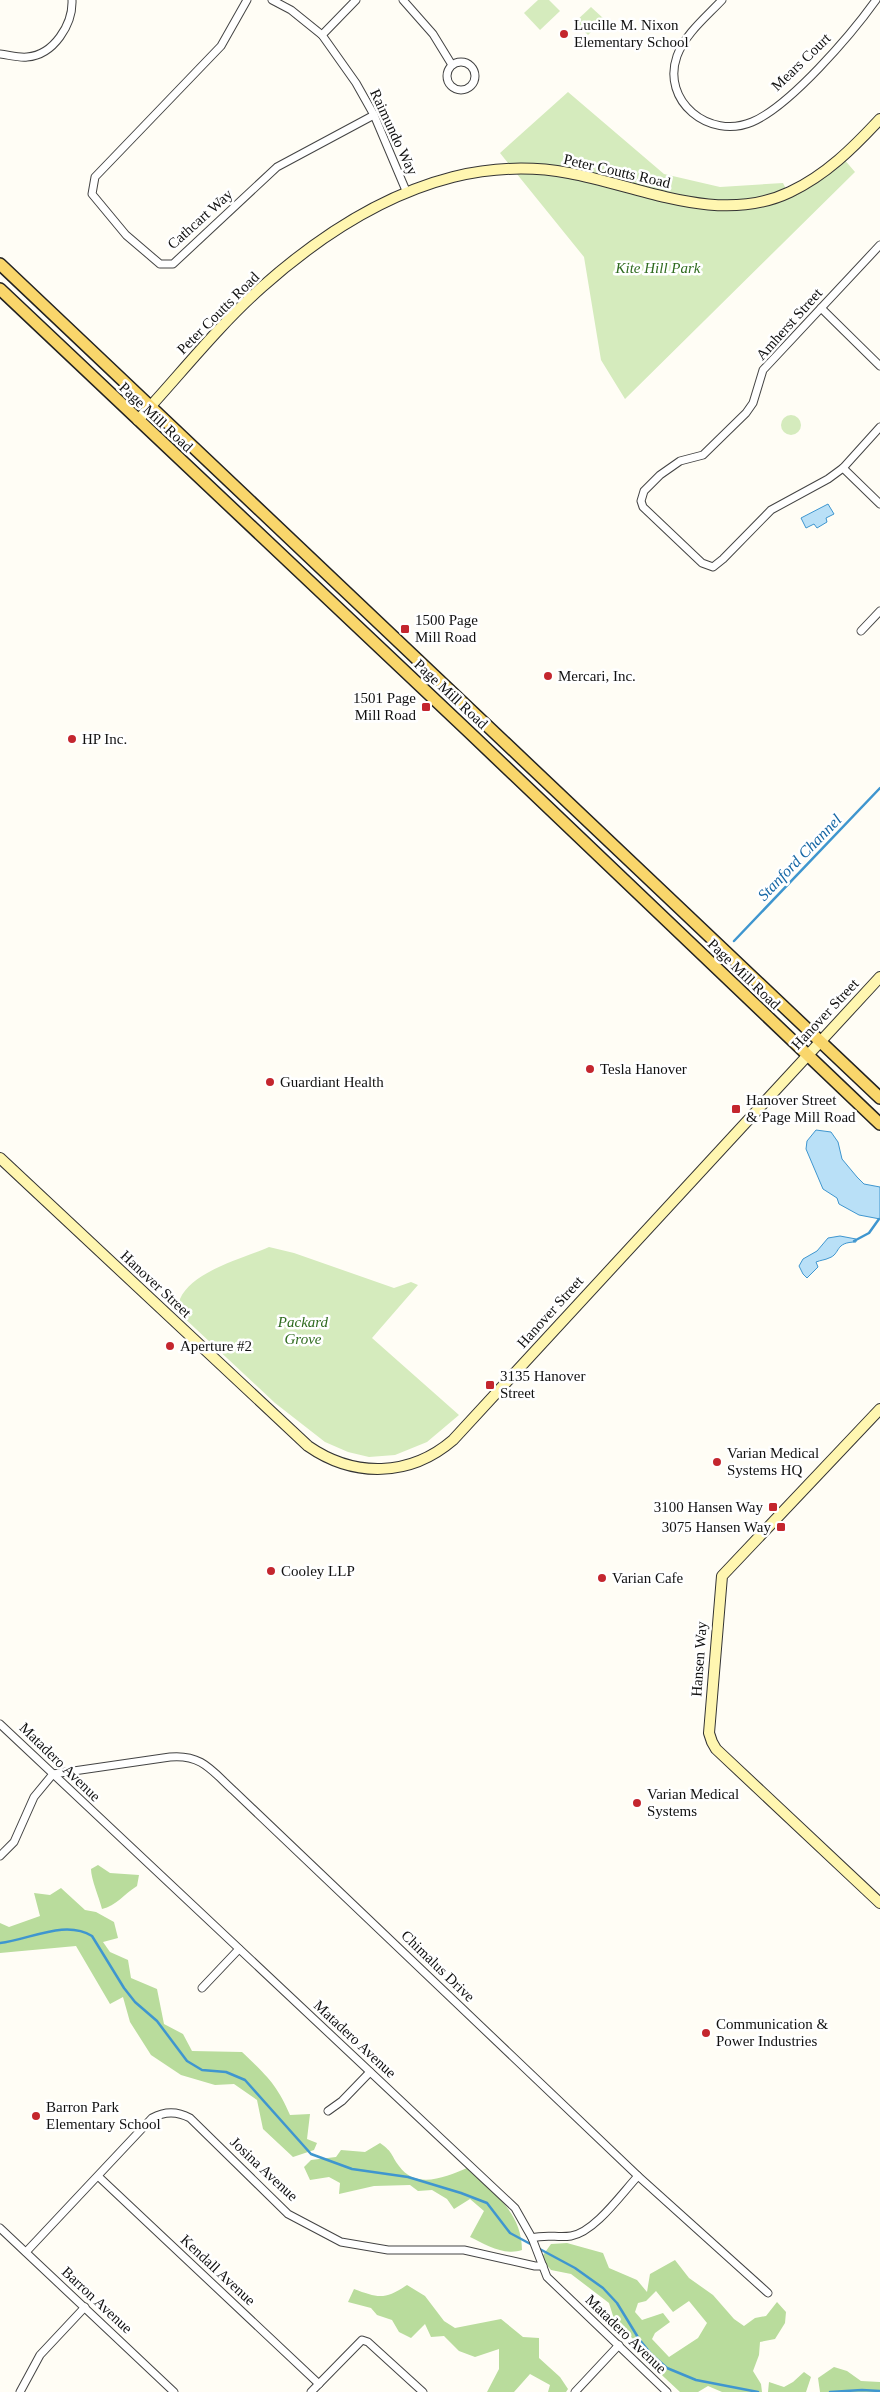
<svg xmlns="http://www.w3.org/2000/svg" width="880" height="2392" font-family="Georgia,serif">
  <rect width="100%" height="100%" fill="#fffdf5"/>
  <g fill="#d5ebbd">
    <polygon points="538,0 549,0 560,11 540,30 524,13"/>
    <polygon points="591,7 604,19 588,35 575,22"/>
    <polygon points="568,92 664,174 720,187 783,183 788,193 843,158 855,172 625,399 601,360 584,257 500,153"/>
    <circle cx="791" cy="425" r="10"/>
    <path d="M269,1247L294,1253L394,1288L411,1282L418,1285L372,1338L459,1415L427,1442L395,1455L369,1457L348,1452L325,1442L275,1403L180,1314C180,1310 179,1303 180,1299C192,1271 244,1258 269,1247Z"/>
  </g>
  <g fill="#b9dc9c" fill-rule="evenodd">
    <path d="M98,1865L110,1873L139,1875L137,1886C124,1894 116,1906 102,1909C99,1897 91,1879 91,1869Z"/>
    <path d="M61,1888L85,1910L96,1912L114,1922L118,1938L103,1942L110,1952L128,1960L131,1978L157,1989L164,2024L183,2034L192,2051L242,2052C265,2074 277,2084 290,2115L310,2114L307,2139L317,2143L314,2150L293,2157L263,2129L257,2100L234,2084L215,2085L181,2075L151,2055L130,2022L123,1997L110,2004L76,1946L0,1953V1923L9,1927L40,1916L34,1893L50,1895Z"/>
    <path d="M380,2143C394,2153 390,2154 399,2166C416,2190 446,2177 467,2168C492,2191 522,2212 522,2250C505,2256 486,2245 470,2237L484,2211L470,2199L454,2209L447,2199L432,2190L418,2191L410,2185L374,2186L339,2194L340,2183L329,2177L310,2180L304,2167L311,2160L336,2157L341,2150L365,2152Z"/>
    <path d="M567,2243L603,2253L609,2268L637,2280L647,2292L650,2274L675,2260L689,2278L713,2295L734,2319L744,2326L755,2318L766,2316L777,2302L786,2312L785,2323L775,2339L760,2342L759,2355L753,2371L761,2384L762,2392H722L708,2386L698,2392H680L635,2350L634,2340L614,2319L609,2303L571,2274L551,2270L541,2258L551,2244ZM656,2291L673,2312L689,2301L707,2323L698,2338L669,2357L652,2339L655,2333L670,2322L663,2313L642,2320L635,2312L638,2303L646,2301Z"/>
    <path d="M407,2285L425,2296L444,2321L455,2328L501,2319L523,2337L539,2338V2358L560,2377L568,2389L566,2392H548L550,2385L530,2374L514,2392H487L499,2369V2349L475,2357L459,2351L444,2336L431,2337L425,2324L411,2338L399,2332L392,2320L377,2315L371,2308L348,2302L354,2289C378,2298 385,2300 407,2285Z"/>
    <polygon points="834,2367 847,2371 861,2381 880,2382 880,2392 820,2392 818,2378"/>
    <polygon points="804,2372 811,2377 806,2392 768,2392 769,2382 784,2387 793,2382"/>
  </g>
  <g fill="#b9e0f7" stroke="#3f96cf">
    <polygon points="828,504 834,514 826,518 827,522 817,528 814,524 806,528 801,518"/>
    <polygon points="816,1130 831,1132 838,1142 842,1159 857,1177 864,1184 880,1187 880,1219 859,1215 839,1204 837,1198 823,1189 806,1149 807,1141"/>
    <path d="M840,1236L856,1239V1242C834,1242 841,1254 829,1258C825,1260 821,1260 816,1262L818,1267L807,1278L803,1274L799,1266L803,1259L817,1251L828,1238Z"/>
  </g>
  <g fill="none" stroke-linecap="round" stroke-linejoin="round">
    <g stroke="#3f96cf" stroke-width="2.5">
      <polyline points="734,941 880,788"/>
      <polyline points="854,1241 869,1233 879,1219"/>
      <path d="M0,1943C29,1940 65,1919 92,1936L124,1988L135,2002L157,2021L187,2061L202,2070L226,2072L245,2080L311,2154L352,2169L408,2177L461,2193L487,2203L510,2233L575,2268L603,2288L617,2303L639,2339L651,2354L667,2368L696,2380L758,2392"/>
      <polyline points="830,2392 862,2390 880,2391"/>
    </g>
    <g stroke="#444" stroke-width="9">
      <g id="street">
        <polyline points="247,0 221,46 95,177 92,194 126,235 160,264 173,264 277,167 374,115"/>
        <polyline points="272,0 291,10 322,35 356,83 374,115 407,193"/>
        <polyline points="403,0 433,34 452,65"/>
        <path d="M722,0C706,17 685,34 677,56C661,101 709,140 752,122C790,106 851,35 876,0"/>
        <polyline points="322,35 356,0"/>
        <path d="M0,54C9,55 19,58 27,57C54,55 73,24 72,0"/>
        <circle cx="461" cy="76" r="14"/>
        <polyline points="880,245 763,370 753,403 746,413 703,455 680,461 660,475 644,491 641,501 643,507 702,563 713,567 723,559 771,510 828,479 843,468 880,427"/>
        <polyline points="821,308 880,366"/>
        <polyline points="843,468 880,504"/>
        <polyline points="861,631 880,611"/>
        <polyline points="0,1724 515,2208 532,2238 547,2277 667,2392"/>
        <path d="M0,1856L14,1842L34,1797L53,1774L170,1757C202,1754 212,1771 234,1791L638,2176L768,2293"/>
        <polyline points="202,1988 239,1949"/>
        <polyline points="328,2111 342,2101 370,2072"/>
        <polyline points="99,2177 319,2384"/>
        <polyline points="0,2228 174,2392"/>
        <path d="M532,2238C546,2234 558,2238 571,2236C595,2232 622,2193 638,2176"/>
        <path d="M26,2252L152,2118C165,2111 177,2111 190,2118L288,2214L341,2242L388,2250H464L535,2266H543"/>
        <polyline points="20,2392 40,2355 85,2307"/>
        <polyline points="311,2392 362,2340 368,2342 423,2392"/>
        <polyline points="575,2392 619,2345"/>
      </g>
    </g>
    <g stroke="#333" stroke-width="12">
      <g id="secondary">
        <path d="M138,420C179,376 217,327 262,287C316,239 382,195 453,177C490,168 531,166 569,173C640,186 719,226 790,192C826,175 853,148 880,119"/>
        <path d="M0,1158L308,1446C354,1478 410,1477 453,1440L880,977"/>
        <polyline points="880,1409 722,1576 709,1733 712,1742 716,1749 880,1903"/>
      </g>
    </g>
    <g stroke="#222" stroke-width="14">
      <g id="primary">
        <polyline points="0,264 880,1098"/>
        <polyline points="0,289 469,732 880,1124"/>
      </g>
    </g>
    <use href="#street" stroke="#fff" stroke-width="7"/>
    <use href="#secondary" stroke="#fff6b0" stroke-width="10"/>
    <use href="#primary" stroke="#f9d66b" stroke-width="11"/>
  </g>
  <g fill="#c4262e" stroke="#fff" stroke-width="2">
    <circle cx="564" cy="34" r="5"/>
    <rect x="400" y="624" width="10" height="10" rx="2.5"/>
    <circle cx="548" cy="676" r="5"/>
    <rect x="421" y="702" width="10" height="10" rx="2.5"/>
    <circle cx="72" cy="739" r="5"/>
    <circle cx="590" cy="1069" r="5"/>
    <circle cx="270" cy="1082" r="5"/>
    <rect x="731" y="1104" width="10" height="10" rx="2.5"/>
    <circle cx="170" cy="1346" r="5"/>
    <rect x="485" y="1380" width="10" height="10" rx="2.5"/>
    <circle cx="717" cy="1462" r="5"/>
    <rect x="768" y="1502" width="10" height="10" rx="2.5"/>
    <rect x="776" y="1522" width="10" height="10" rx="2.5"/>
    <circle cx="271" cy="1571" r="5"/>
    <circle cx="602" cy="1578" r="5"/>
    <circle cx="637" cy="1803" r="5"/>
    <circle cx="706" cy="2033" r="5"/>
    <circle cx="36" cy="2116" r="5"/>
  </g>
  <g text-anchor="middle" stroke-width="5" stroke-linejoin="round" paint-order="stroke">
    <g font-size="15" fill="#111" stroke="#fff" text-anchor="start">
      <text x="574" y="30">Lucille M. Nixon<tspan x="574" dy="17">Elementary School</tspan></text>
      <text x="415" y="625">1500 Page<tspan x="415" dy="17">Mill Road</tspan></text>
      <text x="558" y="681">Mercari, Inc.</text>
      <text x="416" y="703" text-anchor="end">1501 Page<tspan x="416" dy="17">Mill Road</tspan></text>
      <text x="82" y="744">HP Inc.</text>
      <text x="600" y="1074">Tesla Hanover</text>
      <text x="280" y="1087">Guardiant Health</text>
      <text x="746" y="1105">Hanover Street<tspan x="746" dy="17">&amp; Page Mill Road</tspan></text>
      <text x="180" y="1351">Aperture #2</text>
      <text x="500" y="1381">3135 Hanover<tspan x="500" dy="17">Street</tspan></text>
      <text x="727" y="1458">Varian Medical<tspan x="727" dy="17">Systems HQ</tspan></text>
      <text x="763" y="1512" text-anchor="end">3100 Hansen Way</text>
      <text x="771" y="1532" text-anchor="end">3075 Hansen Way</text>
      <text x="281" y="1576">Cooley LLP</text>
      <text x="612" y="1583">Varian Cafe</text>
      <text x="647" y="1799">Varian Medical<tspan x="647" dy="17">Systems</tspan></text>
      <text x="716" y="2029">Communication &amp;<tspan x="716" dy="17">Power Industries</tspan></text>
      <text x="46" y="2112">Barron Park<tspan x="46" dy="17">Elementary School</tspan></text>
    </g>
    <g font-size="15" fill="#111" stroke="#fff">
      <text transform="translate(801 62) rotate(-44)" y="5">Mears Court</text>
      <text transform="translate(394 132) rotate(65)" y="5">Raimundo Way</text>
      <text transform="translate(617 171) rotate(13)" y="5">Peter Coutts Road</text>
      <text transform="translate(200 219) rotate(-42)" y="5">Cathcart Way</text>
      <text transform="translate(218 313) rotate(-45)" y="5">Peter Coutts Road</text>
      <text transform="translate(789 324) rotate(-48)" y="5">Amherst Street</text>
      <text transform="translate(156 417) rotate(43)" y="5">Page Mill Road</text>
      <text transform="translate(451 694) rotate(43)" y="5">Page Mill Road</text>
      <text transform="translate(744 974) rotate(44)" y="5">Page Mill Road</text>
      <text transform="translate(825 1014) rotate(-47)" y="5">Hanover Street</text>
      <text transform="translate(156 1284) rotate(43)" y="5">Hanover Street</text>
      <text transform="translate(550 1312) rotate(-48)" y="5">Hanover Street</text>
      <text transform="translate(699 1659) rotate(-86)" y="5">Hansen Way</text>
      <text transform="translate(60 1762) rotate(44)" y="5">Matadero Avenue</text>
      <text transform="translate(438 1966) rotate(44)" y="5">Chimalus Drive</text>
      <text transform="translate(355 2039) rotate(43)" y="5">Matadero Avenue</text>
      <text transform="translate(264 2169) rotate(43)" y="5">Josina Avenue</text>
      <text transform="translate(218 2270) rotate(43)" y="5">Kendall Avenue</text>
      <text transform="translate(97 2300) rotate(43)" y="5">Barron Avenue</text>
      <text transform="translate(626 2334) rotate(44)" y="5">Matadero Avenue</text>
    </g>
    <g font-size="15" font-style="italic" fill="#2f6b1f" stroke="#fff">
      <text x="658" y="273">Kite Hill Park</text>
      <text x="303" y="1327">Packard<tspan x="303" dy="17">Grove</tspan></text>
    </g>
    <g font-size="16" font-style="italic" fill="#1768a6" stroke="#fff">
      <text transform="translate(799 857) rotate(-46)" y="6">Stanford Channel</text>
    </g>
  </g>
</svg>
